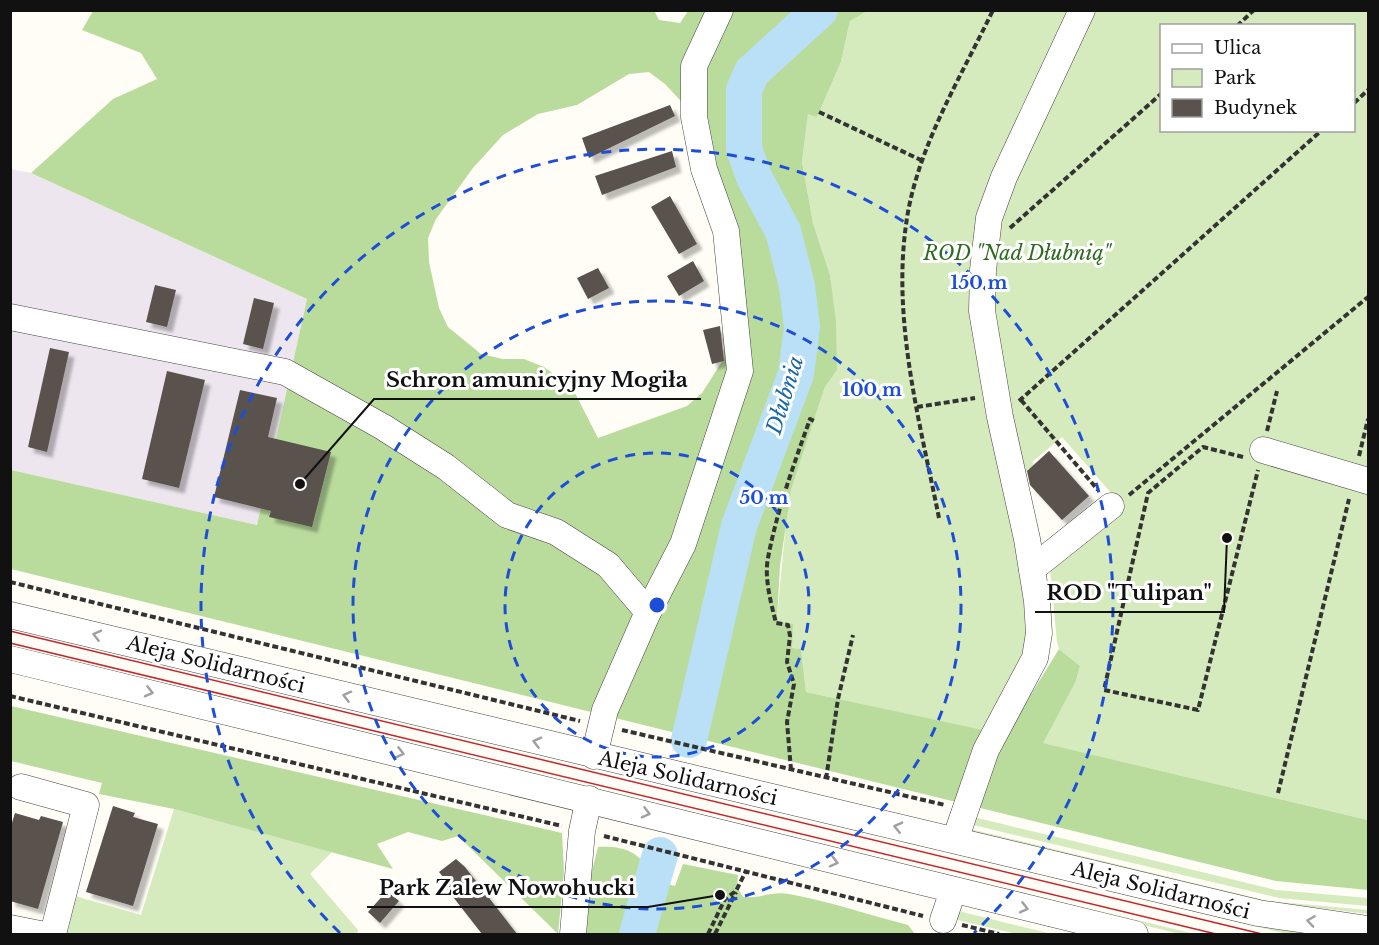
<svg xmlns="http://www.w3.org/2000/svg" width="1379" height="945" font-family="'Libre Baskerville',serif">
  <defs>
    <filter id="shadow"><feDropShadow dx="5.5" dy="5.5" stdDeviation="1.5" flood-color="#0004"/></filter>
  </defs>
  <rect width="100%" height="100%" fill="#fffdf5"/>
  <polygon fill="#eee6ef" points="11,169 31,173 307,299 257,525 11,470"/>
  <g fill="#d5ebbd" fill-rule="evenodd">
    <path d="M867,10L1368,11V820L1042,743L1076,681L1080,666L1059,649L1057,642L1050,569L1119,502L1062,437L1032,462L1034,465L1024,474L1029,642L984,731L806,692L801,649L792,648L777,618L787,512L791,490L825,387L837,370L830,275L813,223L802,162L808,113L817,117L841,62L850,21ZM1162,26H1354V130H1162Z"/>
    <polygon points="712,795 1273,928 1328,934 1287,934"/>
    <polygon points="174,809 332,852 310,874 358,930 357,934 63,934 75,896 141,915"/>
    <polygon points="969,816 1276,890 1368,898 1368,906 1279,898 969,824"/>
    <polygon points="728,822 1195,934 1180,934 1143,925"/>
    <polygon points="970,829 1268,901 1368,910 1368,914 1269,902 970,831"/>
    <polygon points="954,910 1052,934 1017,934 949,918"/>
  </g>
  <g fill="#b9dc9c" fill-rule="evenodd">
    <path d="M654,10L659,20L680,23L688,11H867L850,21L841,62L817,117L808,114L802,162L813,223L830,275L836,322L837,370L825,387L791,490L780,566L777,618L779,622L793,624L792,648L801,649L806,692L1006,735L1059,649L1080,666L1076,681L1043,743L1368,820V890L1276,881L11,569V470L257,525L307,299L31,173L113,99L157,79L141,53L82,30L93,11ZM649,72L665,84L691,112L733,260L723,360L702,393L687,406L598,438L576,395L562,380L544,367L524,359H503L481,354L448,327L439,308L429,262L428,238L436,219L473,168L503,135L538,114L577,105L629,74Z"/>
    <polygon points="11,706 562,833 564,872 558,934 458,836 442,841 408,832 377,844 393,869 174,809 99,794 102,783 11,761"/>
    <path d="M598,847C653,844 640,879 675,886L683,864L738,875L737,887L743,897C759,899 772,891 789,894C829,901 869,915 908,925L915,934H582L583,906Z"/>
  </g>
  <g fill="none" stroke-linecap="round" stroke-linejoin="round">
    <g stroke="#b9e0f7" stroke-width="36">
      <polyline points="689,740 739,526 796,374 802,327 797,286 783,231 754,177 744,149 744,90 752,72 820,10"/>
      <polyline points="637,934 660,855"/>
    </g>
  </g>
  <g fill="#5a524d" filter="url(#shadow)">
    <polygon points="670,105 675,116 589,158 582,138"/>
    <polygon points="672,151 676,167 602,195 595,176"/>
    <polygon points="670,196 697,244 679,254 651,207"/>
    <polygon points="693,261 704,281 679,296 667,276"/>
    <polygon points="598,268 609,288 588,299 577,278"/>
    <polygon points="155,285 176,290 167,327 146,322"/>
    <polygon points="254,298 274,303 263,349 243,344"/>
    <polygon points="720,326 724,361 712,364 703,330"/>
    <polygon points="50,348 69,352 47,452 28,447"/>
    <polygon points="167,371 205,380 179,488 142,479"/>
    <polygon points="240,390 277,398 268,437 331,452 312,527 269,517 271,511 214,497"/>
    <polygon points="1049,451 1089,496 1062,520 1030,485 1027,471"/>
    <polygon points="113,806 135,813 133,817 158,824 133,906 86,892"/>
    <polygon points="15,813 39,820 41,816 63,822 38,909 10,901 10,829"/>
    <polygon points="456,859 465,867 517,934 482,934 443,884 447,882 439,872"/>
    <polygon points="387,891 399,901 380,923 368,912"/>
  </g>
  <g fill="none" stroke-linecap="round" stroke-linejoin="round">
    <g stroke="#444" stroke-width="27">
      <g id="minor">
        <polyline points="10,317 285,372 383,427 446,467 507,515 556,532 608,565 648,612"/>
        <polyline points="1263,450 1368,481"/>
        <polyline points="1032,569 1111,506"/>
        <polyline points="10,615 1258,913 1368,929"/>
        <polyline points="10,659 1135,934"/>
        <polyline points="594,756 605,710 648,612 683,544 740,371 726,231 704,169 694,117 694,66 720,10"/>
        <polyline points="21,787 86,805 53,934"/>
        <polyline points="955,840 986,750 1035,658 1039,633 1037,601 1027,539 1000,417 982,311 983,270 989,218 1004,177 1082,10"/>
        <polyline points="943,920 953,891"/>
        <polyline points="10,928 40,934"/>
        <polyline points="573,934 582,831 589,799"/>
      </g>
    </g>
    <g stroke="#333" stroke-width="4" stroke-dasharray="6 3" stroke-linecap="butt">
      <polyline points="1237,26 1254,10"/>
      <polyline points="1354,103 1368,90"/>
      <polyline points="819,112 923,161"/>
      <polyline points="1010,228 1162,93"/>
      <polyline points="1021,400 1098,490"/>
      <polyline points="1019,401 1322,130"/>
      <polyline points="917,407 975,398"/>
      <polyline points="1267,431 1277,391"/>
      <polyline points="1359,456 1368,419"/>
      <polyline points="1243,457 1203,447 1148,493 1104,690 1198,710 1258,470"/>
      <polyline points="1129,495 1368,297"/>
      <path d="M939,518C919,418 890,314 908,212C921,141 962,75 993,10"/>
      <polyline points="10,582 580,721"/>
      <polyline points="10,696 562,826"/>
      <polyline points="622,730 945,805"/>
      <path d="M791,770L787,722L794,684L787,662L790,636L788,625L776,623C771,603 764,578 768,558C777,510 794,464 810,419L816,422"/>
      <polyline points="826,779 838,699 853,635"/>
      <polyline points="1278,793 1349,499"/>
      <polyline points="604,836 923,916"/>
      <polyline points="962,925 999,934"/>
      <polyline points="708,934 725,899 736,891 746,871"/>
      <polyline points="715,934 736,892"/>
    </g>
    <use href="#minor" stroke="#fff" stroke-width="26"/>
    <g stroke="#c4262e" stroke-width="1.5">
      <polyline points="10,631 1262,934"/>
      <polyline points="10,643 1216,934"/>
    </g>
  </g>
  <defs><path id="oneway-chevron" d="M-2-3.5L2.5 0L-2 3.5" fill="none" stroke-width="1.6" stroke-linecap="round" stroke-linejoin="round" transform="scale(1.5)"/></defs>
  <g stroke="#a0a0a0">
    <use href="#oneway-chevron" transform="translate(97 635) rotate(-166)"/>
    <use href="#oneway-chevron" transform="translate(149 692) rotate(14)"/>
    <use href="#oneway-chevron" transform="translate(347 696) rotate(-166)"/>
    <use href="#oneway-chevron" transform="translate(537 742) rotate(-166)"/>
    <use href="#oneway-chevron" transform="translate(400 753) rotate(14)"/>
    <use href="#oneway-chevron" transform="translate(646 813) rotate(14)"/>
    <use href="#oneway-chevron" transform="translate(898 827) rotate(-167)"/>
    <use href="#oneway-chevron" transform="translate(834 862) rotate(14)"/>
    <use href="#oneway-chevron" transform="translate(1024 908) rotate(14)"/>
    <use href="#oneway-chevron" transform="translate(1311 921) rotate(-172)"/>
  </g>
  <g fill="none" stroke="#1d4ed8" stroke-width="3" stroke-dasharray="10 8">
    <circle cx="657" cy="605" r="152"/>
    <circle cx="657" cy="605" r="304"/>
    <path d="M340 933A456 456 0 1 1 974 933"/>
  </g>
  <g text-anchor="middle" stroke-width="6" stroke-linejoin="round" paint-order="stroke">
    <g font-size="20" font-style="italic" fill="#2f6b1f" stroke="#fff">
      <text x="1017" y="260">ROD "Nad Dłubnią"</text>
    </g>
    <g font-size="20" fill="#111" stroke="#fff">
      <text transform="translate(216 664) rotate(14)" y="7">Aleja Solidarności</text>
      <text transform="translate(688 778) rotate(13)" y="7">Aleja Solidarności</text>
      <text transform="translate(1161 890) rotate(14)" y="7">Aleja Solidarności</text>
    </g>
    <g font-size="21" font-style="italic" fill="#1768a6" stroke="#fff">
      <text transform="translate(785 395) rotate(-73)" y="7">Dłubnia</text>
    </g>
  </g>
  <circle cx="657" cy="605" r="9" fill="#1d4ed8" stroke="#fff" stroke-width="3"/>
  <g font-size="18" text-anchor="middle" font-weight="bold" fill="#1d4ed8" stroke="#fff" stroke-width="6" stroke-linejoin="round" paint-order="stroke">
    <text x="979" y="289">150 m</text>
    <text x="872" y="396">100 m</text>
    <text x="764" y="504">50 m</text>
  </g>
  <path fill="none" stroke="#111" stroke-width="2" d="M300 484L374 399H701M1227 538L1224 612H1035M720 895L648 907H367"/>
  <g fill="#111" stroke="#fff" stroke-width="2">
    <circle cx="300" cy="484" r="6"/>
    <circle cx="1227" cy="538" r="6"/>
    <circle cx="720" cy="895" r="6"/>
  </g>
  <g font-size="21" text-anchor="middle" font-weight="bold" fill="#111" stroke="#fff" stroke-width="6" stroke-linejoin="round" paint-order="stroke">
    <text x="537" y="387">Schron amunicyjny Mogiła</text>
    <text x="1129" y="600">ROD "Tulipan"</text>
    <text x="507" y="895">Park Zalew Nowohucki</text>
  </g>
  <rect width="1379" height="945" fill="none" stroke="#111111" stroke-width="24"/>
  <rect x="1160" y="24" width="195" height="108" fill="#ffffff" stroke="#a0a0a0" stroke-width="1.5"/>
  <rect x="1172" y="44" width="30" height="9" fill="#ffffff" stroke="#a0a0a0" stroke-width="1.5"/>
  <text x="1214" y="54" font-size="18" fill="#111111">Ulica</text>
  <rect x="1172" y="69" width="30" height="18" fill="#d5ebbd" stroke="#a0a0a0" stroke-width="1.5"/>
  <text x="1214" y="84" font-size="18" fill="#111111">Park</text>
  <rect x="1172" y="99" width="30" height="18" fill="#5a524d" stroke="#a0a0a0" stroke-width="1.5"/>
  <text x="1214" y="114" font-size="18" fill="#111111">Budynek</text>
</svg>
